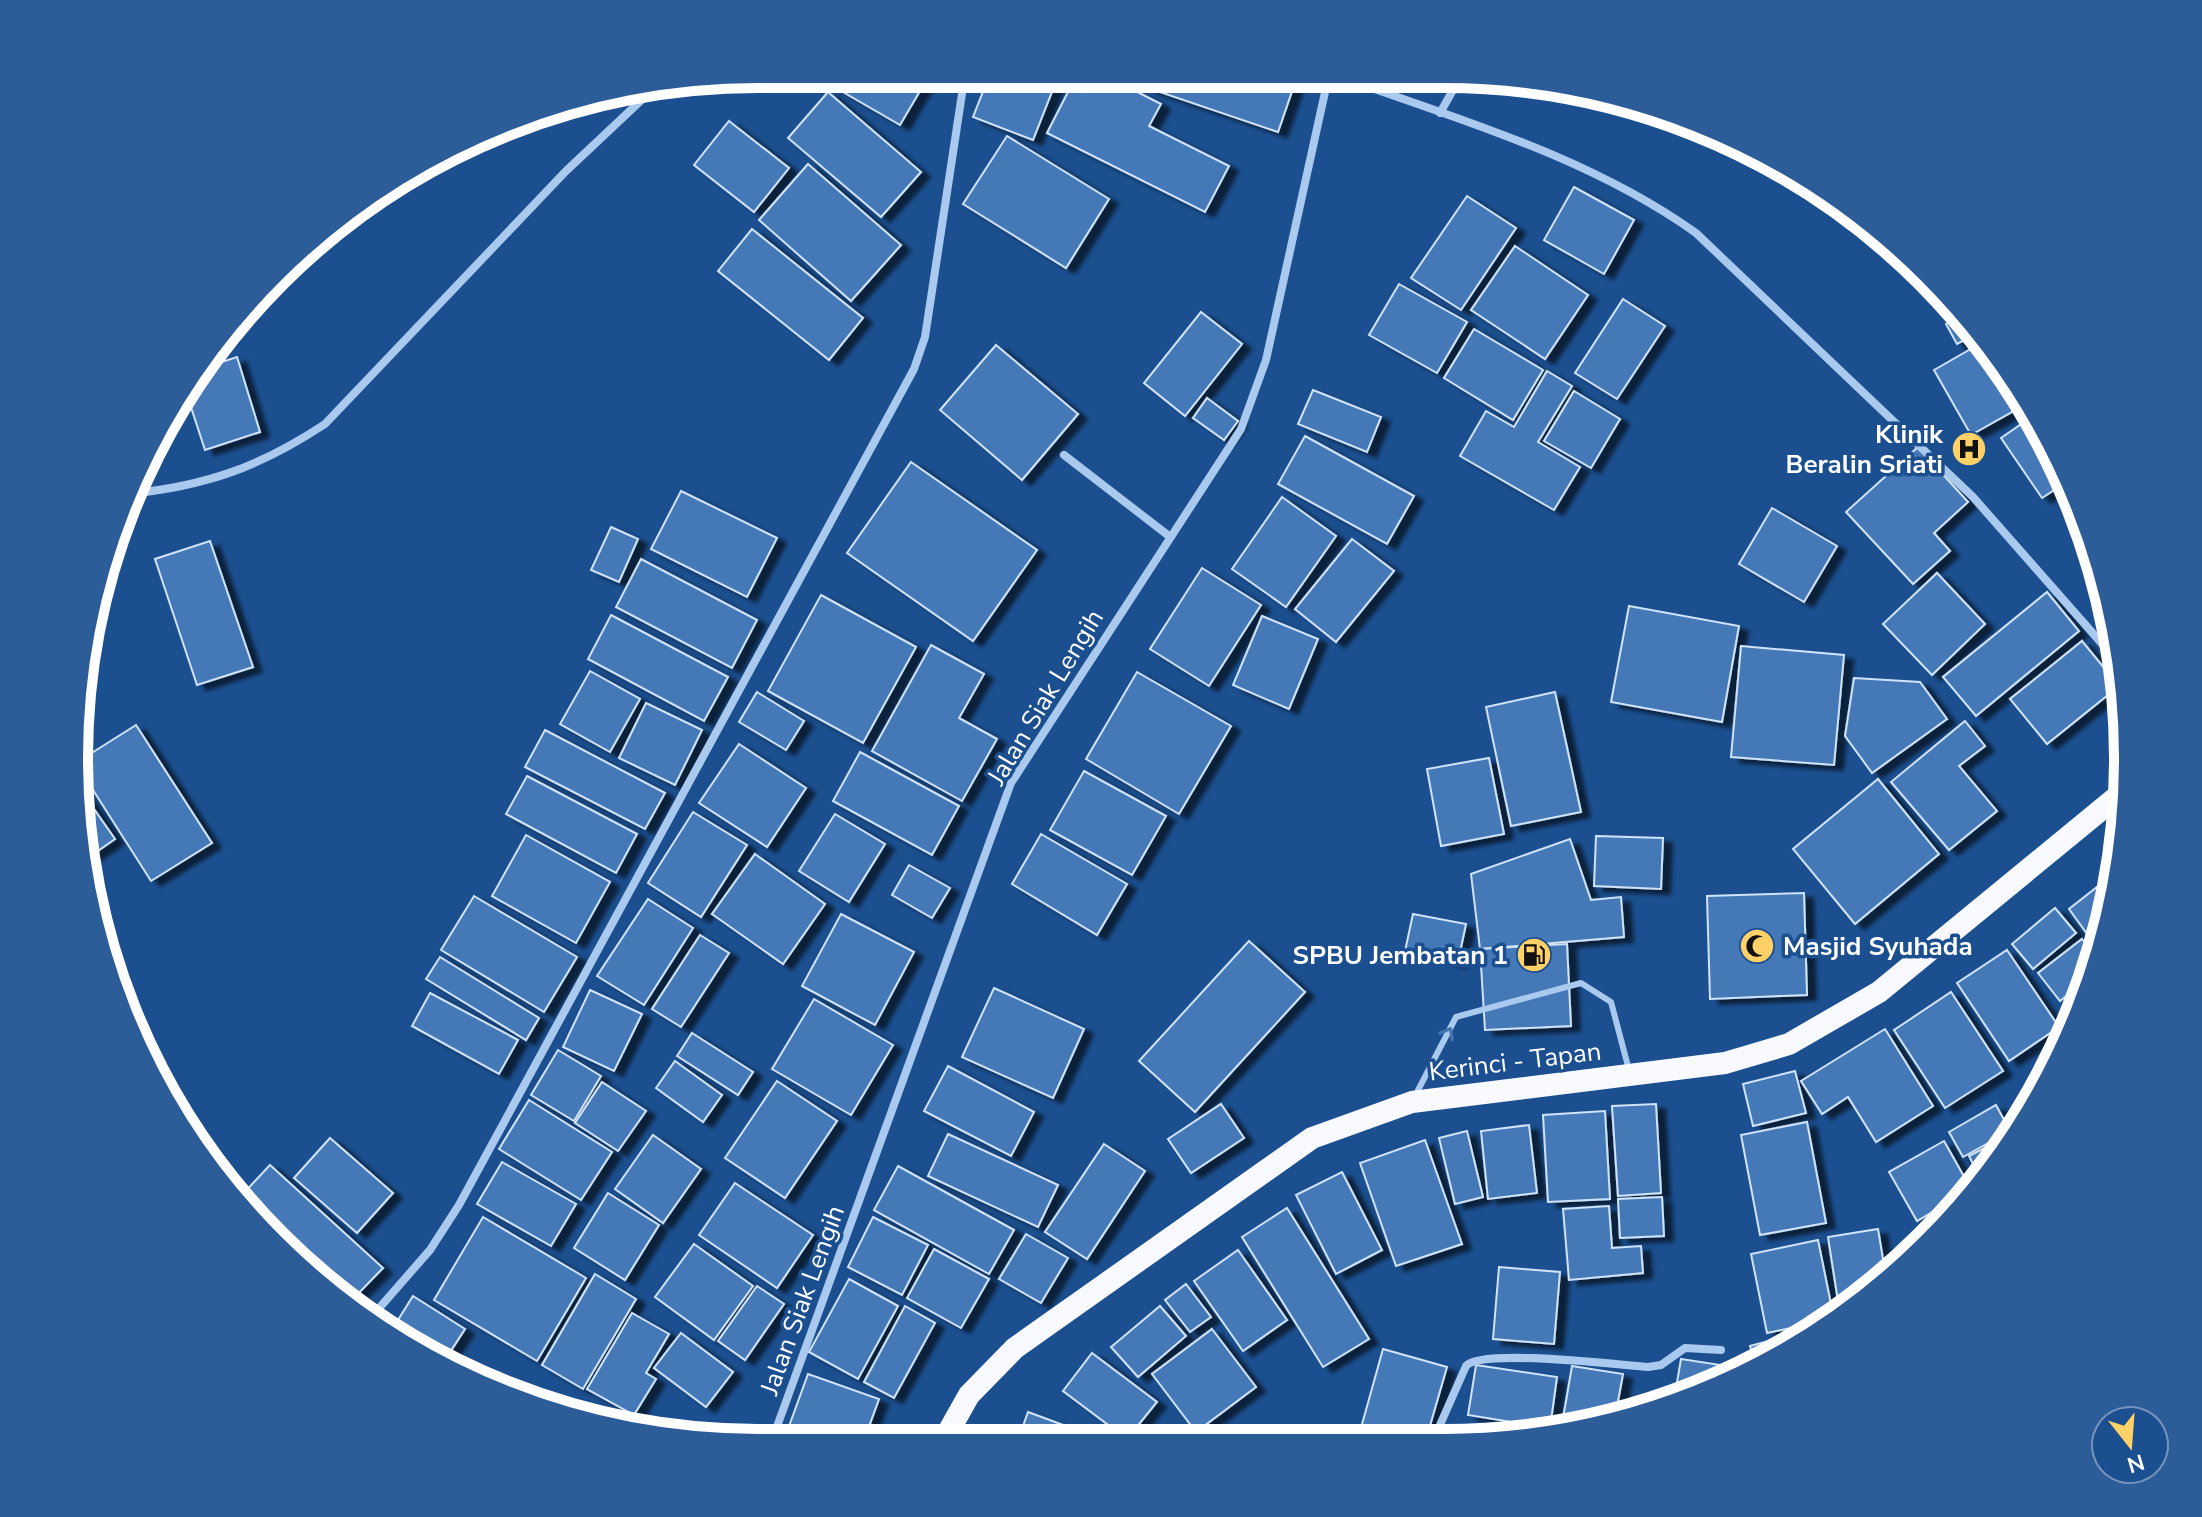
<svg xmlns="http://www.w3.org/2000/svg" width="2202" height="1517" font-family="'Nunito Sans',sans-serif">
  <defs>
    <filter id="shadow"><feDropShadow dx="9" dy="5" stdDeviation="2" flood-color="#0009"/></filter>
  </defs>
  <rect width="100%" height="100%" fill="#1b4f8f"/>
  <g fill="#4478b7" stroke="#cfe3fa" stroke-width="2" filter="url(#shadow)">
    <polygon points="812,74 930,74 900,125"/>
    <polygon points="990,74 1028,74 1055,84 1033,140 973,117"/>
    <polygon points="1052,74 1086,74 1083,84"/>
    <polygon points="1094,74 1102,74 1161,104 1149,126 1229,166 1205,212 1047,133 1071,86 1084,92"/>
    <polygon points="1153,74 1298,74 1278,132 1148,88"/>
    <polygon points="828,92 921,172 881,217 788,138"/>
    <polygon points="729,121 789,168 754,212 694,165"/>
    <polygon points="1007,136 1109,199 1066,268 963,204"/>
    <polygon points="808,164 901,245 851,301 759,220"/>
    <polygon points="1574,187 1634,220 1604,274 1544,240"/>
    <polygon points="1467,196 1516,228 1461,310 1411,278"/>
    <polygon points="752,229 863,318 829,360 718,271"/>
    <polygon points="1515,246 1588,295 1545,359 1471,310"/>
    <polygon points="1399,284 1467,322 1437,373 1369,335"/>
    <polygon points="1623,299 1665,326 1617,399 1575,373"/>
    <polygon points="1201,312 1242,344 1185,416 1144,383"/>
    <polygon points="1961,315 1976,334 1957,344 1946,324"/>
    <polygon points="1474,329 1543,370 1513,420 1444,378"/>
    <polygon points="1983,342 2012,378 2026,404 1971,435 1934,370"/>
    <polygon points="996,345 1078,414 1022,480 940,410"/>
    <polygon points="237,357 260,432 205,450 186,392 200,369"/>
    <polygon points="1547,371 1572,386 1538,442 1580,467 1554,510 1460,456 1486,411 1514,427"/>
    <polygon points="1313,390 1381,417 1367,452 1298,424"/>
    <polygon points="1574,391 1620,419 1591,468 1544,441"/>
    <polygon points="1207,398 1238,421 1224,440 1193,418"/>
    <polygon points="2033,416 2068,481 2042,498 2001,438"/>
    <polygon points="1305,436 1414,496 1387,544 1278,484"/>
    <polygon points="1918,447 1968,502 1934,533 1950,551 1913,584 1846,512"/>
    <polygon points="911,462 1037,550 973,641 847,553"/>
    <polygon points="681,491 777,538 747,597 651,549"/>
    <polygon points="1282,497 1336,536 1286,607 1232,569"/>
    <polygon points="1772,508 1837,546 1804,602 1739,564"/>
    <polygon points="611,527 638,539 619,582 591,570"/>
    <polygon points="1352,539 1394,571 1336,642 1295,609"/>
    <polygon points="210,541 253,667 197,685 155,559"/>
    <polygon points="641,559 757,620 732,668 616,607"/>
    <polygon points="1202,568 1261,605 1209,686 1150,649"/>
    <polygon points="1937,573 1985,624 1932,675 1883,624"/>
    <polygon points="2047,592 2079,631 1976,716 1943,677"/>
    <polygon points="821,595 916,647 863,743 768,691"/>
    <polygon points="1629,606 1739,626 1722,722 1611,702"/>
    <polygon points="611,615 728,677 704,721 588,659"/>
    <polygon points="1262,616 1318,639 1289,709 1233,685"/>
    <polygon points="2082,641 2119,686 2047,744 2010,699"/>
    <polygon points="931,645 984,674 959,718 997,739 962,801 872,751"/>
    <polygon points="1741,646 1844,655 1834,765 1731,757"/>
    <polygon points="590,671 640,699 610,752 560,724"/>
    <polygon points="1137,672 1231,726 1179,814 1086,759"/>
    <polygon points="1854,678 1920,682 1947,719 1872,773 1845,736"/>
    <polygon points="757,692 804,721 786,750 739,722"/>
    <polygon points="1555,692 1581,812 1511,826 1486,707"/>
    <polygon points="646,703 702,730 675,785 619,758"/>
    <polygon points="1965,721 1985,746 1959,766 1997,811 1949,850 1891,782"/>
    <polygon points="136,725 212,843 151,881 79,768 79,761"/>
    <polygon points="545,730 665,793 645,829 525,767"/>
    <polygon points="739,744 806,788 767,847 699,803"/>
    <polygon points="860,752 959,806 932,855 833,801"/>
    <polygon points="1489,758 1504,834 1441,846 1427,769"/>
    <polygon points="1084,771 1166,816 1132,875 1050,830"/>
    <polygon points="527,776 637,834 616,873 506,814"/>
    <polygon points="1878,779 1939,854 1855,924 1793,849"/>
    <polygon points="80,789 115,839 85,860"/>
    <polygon points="693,812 747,845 701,917 648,883"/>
    <polygon points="835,814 885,844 849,902 799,871"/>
    <polygon points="1041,834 1127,884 1097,935 1012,884"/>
    <polygon points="526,835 610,882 576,943 492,896"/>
    <polygon points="1596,836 1663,838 1661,889 1594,886"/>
    <polygon points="1570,839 1591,900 1621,897 1624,937 1480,949 1471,874"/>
    <polygon points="755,854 825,904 783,964 712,914"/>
    <polygon points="909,865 950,888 932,918 892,895"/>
    <polygon points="2097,887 2111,906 2098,949 2069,909"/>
    <polygon points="1804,893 1807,995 1710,999 1707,896"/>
    <polygon points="474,896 577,957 544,1012 441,950"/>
    <polygon points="648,899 693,928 644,1005 597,976"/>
    <polygon points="2055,908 2076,933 2033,969 2012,944"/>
    <polygon points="841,914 914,952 875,1025 802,986"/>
    <polygon points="1413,914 1466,924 1458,962 1405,951"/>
    <polygon points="700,935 729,953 681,1027 652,1009"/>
    <polygon points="2082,939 2095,956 2089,978 2060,1001 2038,973"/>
    <polygon points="1249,941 1305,992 1195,1112 1139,1061"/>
    <polygon points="1567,944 1571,1026 1485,1030 1480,949"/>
    <polygon points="2007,950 2059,1027 2009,1061 1957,983"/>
    <polygon points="440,957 539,1018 526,1040 426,979"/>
    <polygon points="994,988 1084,1029 1053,1098 962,1057"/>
    <polygon points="590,990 642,1014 614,1071 563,1047"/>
    <polygon points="1951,992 2003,1071 1945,1108 1894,1030"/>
    <polygon points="430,993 518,1040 499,1074 412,1026"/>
    <polygon points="814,999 893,1045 851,1115 772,1069"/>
    <polygon points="1885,1029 1933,1106 1876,1142 1848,1097 1822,1114 1801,1081"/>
    <polygon points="692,1033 753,1072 738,1095 677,1056"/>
    <polygon points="558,1050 601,1076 574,1121 531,1095"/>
    <polygon points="675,1061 722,1095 703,1122 656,1088"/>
    <polygon points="948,1066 1034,1112 1011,1156 924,1111"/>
    <polygon points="1795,1071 1806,1113 1753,1126 1743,1084"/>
    <polygon points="777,1081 837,1121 785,1198 725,1158"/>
    <polygon points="602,1082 646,1111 618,1151 575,1123"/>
    <polygon points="529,1100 612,1152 581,1200 499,1149"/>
    <polygon points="1221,1104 1244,1138 1191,1173 1168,1139"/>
    <polygon points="1656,1104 1661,1193 1618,1196 1612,1106"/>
    <polygon points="1996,1105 2010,1131 1963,1157 1949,1132"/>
    <polygon points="1605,1111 1610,1199 1548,1202 1543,1115"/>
    <polygon points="1807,1122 1826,1223 1760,1235 1741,1135"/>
    <polygon points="1529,1125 1537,1193 1488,1199 1481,1131"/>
    <polygon points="1467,1131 1483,1197 1455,1204 1439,1138"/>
    <polygon points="948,1134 1058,1185 1038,1227 928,1176"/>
    <polygon points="2012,1134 2013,1138 1980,1178 1969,1156"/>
    <polygon points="653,1135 701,1169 663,1223 615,1189"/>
    <polygon points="330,1138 393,1193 357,1233 294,1178"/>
    <polygon points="1425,1140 1462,1244 1396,1266 1360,1163"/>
    <polygon points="1944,1141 1971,1189 1917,1221 1889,1172"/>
    <polygon points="1104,1144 1145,1171 1087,1259 1045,1232"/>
    <polygon points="502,1162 576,1204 551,1246 477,1204"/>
    <polygon points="270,1165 383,1268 353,1299 282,1248 240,1197"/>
    <polygon points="898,1166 1014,1230 989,1274 874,1210"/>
    <polygon points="1342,1172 1382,1250 1336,1274 1296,1195"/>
    <polygon points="735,1183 813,1235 777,1288 699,1235"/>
    <polygon points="608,1193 659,1225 625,1280 574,1248"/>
    <polygon points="1662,1197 1664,1236 1620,1238 1618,1199"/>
    <polygon points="1609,1206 1612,1248 1641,1246 1643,1273 1569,1280 1563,1209"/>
    <polygon points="1287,1208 1369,1339 1323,1367 1242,1237"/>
    <polygon points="483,1217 586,1278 537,1361 434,1300"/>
    <polygon points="873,1217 928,1245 902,1295 848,1267"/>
    <polygon points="1878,1229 1886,1277 1840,1314 1828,1237"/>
    <polygon points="1026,1234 1068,1258 1041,1303 999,1279"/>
    <polygon points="1818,1240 1834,1319 1767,1333 1751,1254"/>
    <polygon points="694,1244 753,1286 714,1340 655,1297"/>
    <polygon points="934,1249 989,1279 961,1328 907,1298"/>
    <polygon points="1238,1250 1287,1320 1243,1351 1194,1281"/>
    <polygon points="1499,1267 1560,1272 1554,1344 1493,1339"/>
    <polygon points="595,1274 636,1299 583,1389 542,1365"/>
    <polygon points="849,1279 898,1306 858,1379 809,1352"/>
    <polygon points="1186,1284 1211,1317 1190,1332 1165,1300"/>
    <polygon points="757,1286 784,1304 745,1360 718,1341"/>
    <polygon points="413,1296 465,1329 443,1363 393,1328"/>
    <polygon points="905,1306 935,1323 894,1398 864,1382"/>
    <polygon points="1160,1306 1186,1336 1138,1377 1111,1347"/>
    <polygon points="632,1313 669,1334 646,1373 656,1379 634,1415 587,1389"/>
    <polygon points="1827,1325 1824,1327 1755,1364 1750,1346"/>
    <polygon points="1212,1329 1256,1387 1196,1432 1152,1374"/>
    <polygon points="681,1333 733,1372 706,1407 654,1368"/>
    <polygon points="1383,1349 1447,1367 1425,1443 1387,1443 1359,1435"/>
    <polygon points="1092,1353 1157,1402 1127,1439 1063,1391"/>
    <polygon points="1681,1359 1727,1366 1724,1381 1674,1400"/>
    <polygon points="1476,1365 1557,1377 1550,1428 1468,1415"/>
    <polygon points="1572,1366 1623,1374 1615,1418 1577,1430 1561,1430"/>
    <polygon points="808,1374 879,1399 863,1443 784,1440"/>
    <polygon points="600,1412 646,1432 625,1430 596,1420"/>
    <polygon points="1028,1412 1112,1443 1017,1443"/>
    <polygon points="1465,1436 1491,1438 1465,1441"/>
  </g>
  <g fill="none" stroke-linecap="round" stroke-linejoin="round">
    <polyline stroke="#a9c9ee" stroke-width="6" points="1415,1096 1456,1017 1581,983 1611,1002 1629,1070"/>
    <g stroke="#a9c9ee" stroke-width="8">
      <path d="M1332,74C1457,119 1588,156 1696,233L1973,497L2119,663"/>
      <polyline points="1440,113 1461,76"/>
      <polyline points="1064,455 1169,536"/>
      <path d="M128,494C206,486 260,467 325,424L566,171L650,92"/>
      <polyline points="2105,808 2122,824"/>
      <polyline points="374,1314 430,1250 459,1205 914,369 925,337 965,74"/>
      <polyline points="771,1443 1011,783 1241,429 1266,360 1329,74"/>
      <path d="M1432,1443L1466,1366C1480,1348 1619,1365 1648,1367L1661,1365L1685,1348L1721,1350"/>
    </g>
    <polyline stroke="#f8faff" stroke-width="22" points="942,1443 969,1395 1015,1348 1312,1138 1412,1102 1725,1063 1789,1044 1879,992 2125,790"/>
  </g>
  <defs><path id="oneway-chevron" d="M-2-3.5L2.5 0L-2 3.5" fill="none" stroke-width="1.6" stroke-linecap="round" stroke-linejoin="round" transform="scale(2)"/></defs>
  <use stroke="#4674ac" href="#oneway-chevron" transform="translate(1448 1033) rotate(-62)"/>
  <defs>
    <g id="hospital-disc" transform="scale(1.8)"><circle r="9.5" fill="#ffd166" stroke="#1b4f8f"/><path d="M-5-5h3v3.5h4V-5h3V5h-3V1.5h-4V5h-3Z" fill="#111"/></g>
    <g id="mosque-disc" transform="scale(1.8)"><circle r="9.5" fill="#ffd166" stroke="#1b4f8f"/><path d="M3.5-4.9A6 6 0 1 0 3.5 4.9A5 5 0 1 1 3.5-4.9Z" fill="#111"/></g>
    <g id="fuel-disc" transform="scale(1.8)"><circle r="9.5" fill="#ffd166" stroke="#1b4f8f"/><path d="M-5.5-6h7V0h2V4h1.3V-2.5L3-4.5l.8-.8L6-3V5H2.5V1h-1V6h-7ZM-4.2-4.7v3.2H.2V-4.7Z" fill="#111"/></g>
  </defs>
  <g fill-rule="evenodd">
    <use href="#hospital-disc" x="1969" y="449"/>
    <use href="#mosque-disc" x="1757" y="946"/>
    <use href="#fuel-disc" x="1534" y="955"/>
  </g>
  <g text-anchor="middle" stroke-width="7" stroke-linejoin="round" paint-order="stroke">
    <g font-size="26" font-weight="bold" fill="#fff" stroke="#1b4f8f" text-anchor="end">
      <text x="1943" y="443">Klinik<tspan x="1943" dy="30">Beralin Sriati</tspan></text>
      <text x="1783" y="955" text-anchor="start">Masjid Syuhada</text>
      <text x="1508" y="964">SPBU Jembatan 1</text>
    </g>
    <g font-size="26" fill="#fff" stroke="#1b4f8f">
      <text transform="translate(1045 697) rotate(-59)" y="9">Jalan Siak Lengih</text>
      <text transform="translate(1515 1061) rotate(-7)" y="9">Kerinci - Tapan</text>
      <text transform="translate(802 1300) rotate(-70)" y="9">Jalan Siak Lengih</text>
    </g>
  </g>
  <path d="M0 0H2202V1517H0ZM758 88H1444A670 670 0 0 1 2114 758V759A670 670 0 0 1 1444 1429H758A670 670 0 0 1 88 759V758A670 670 0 0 1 758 88Z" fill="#2d5d98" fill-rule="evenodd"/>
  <path fill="none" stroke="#fff" stroke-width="10" d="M758 88H1444A670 670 0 0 1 2114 758V759A670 670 0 0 1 1444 1429H758A670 670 0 0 1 88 759V758A670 670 0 0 1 758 88Z"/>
  <g transform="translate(2130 1445) rotate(163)"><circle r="38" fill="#1b4f8f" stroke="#7695bc" stroke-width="2"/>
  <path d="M0-6L14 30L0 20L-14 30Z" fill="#ffd166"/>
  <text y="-12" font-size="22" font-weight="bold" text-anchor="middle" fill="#ffffff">N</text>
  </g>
</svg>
